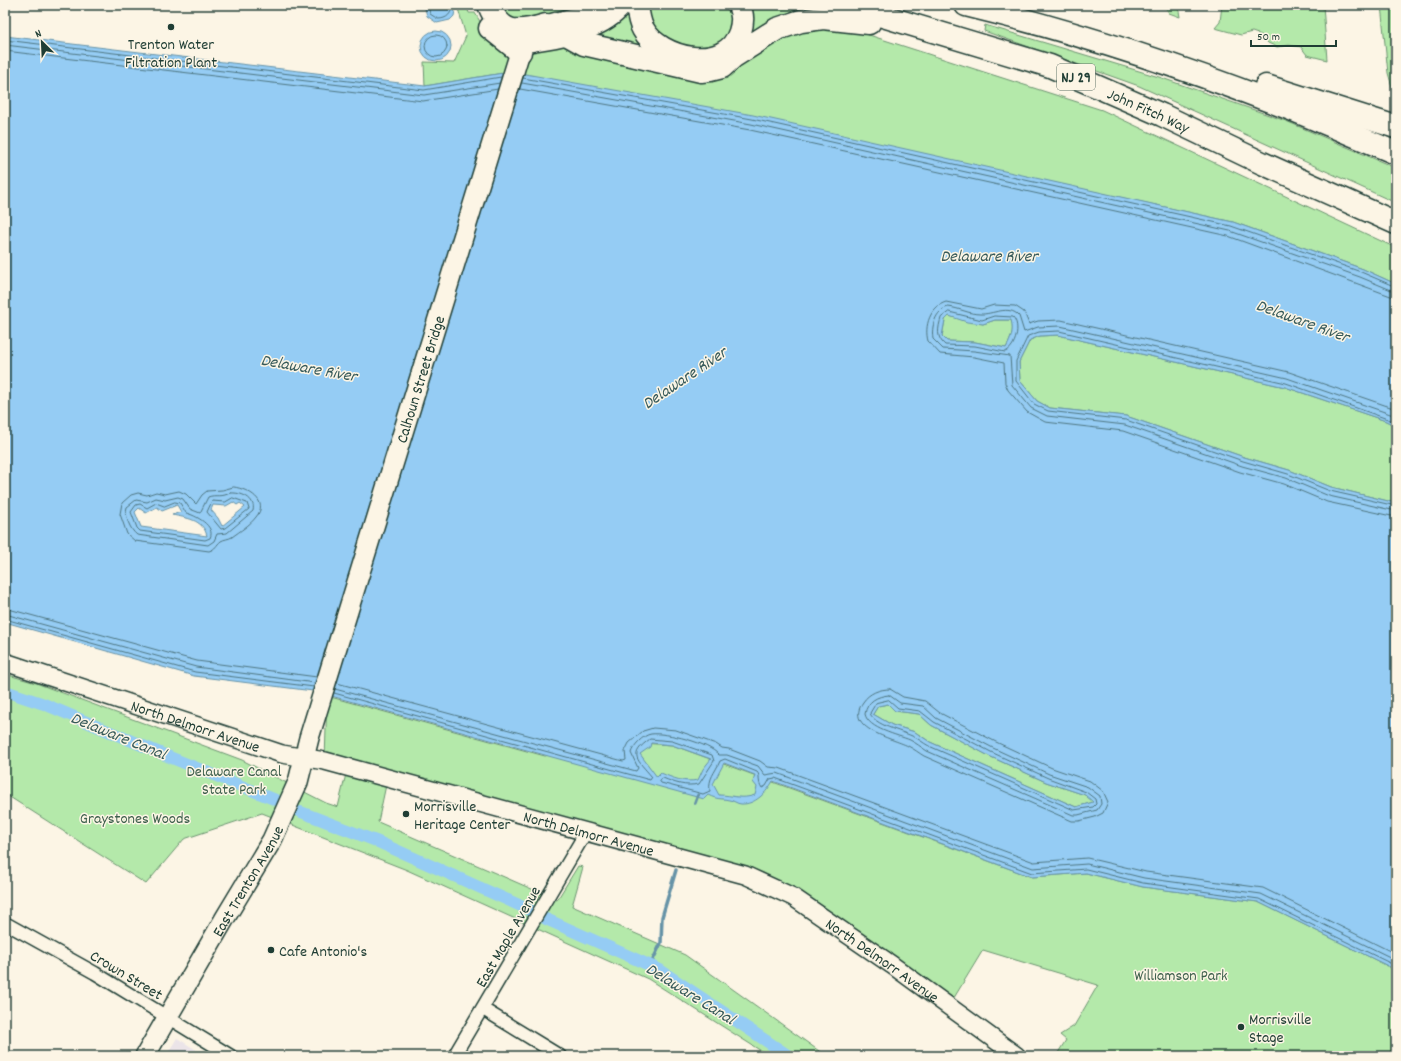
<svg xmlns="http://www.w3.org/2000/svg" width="1401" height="1061" font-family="Dekko,sans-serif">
  <rect width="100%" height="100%" fill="#fcf5e5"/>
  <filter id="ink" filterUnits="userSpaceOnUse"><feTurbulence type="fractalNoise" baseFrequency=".025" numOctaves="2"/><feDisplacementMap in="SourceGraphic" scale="8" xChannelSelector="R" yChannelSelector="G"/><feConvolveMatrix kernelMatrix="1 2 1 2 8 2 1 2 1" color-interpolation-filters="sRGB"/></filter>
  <g filter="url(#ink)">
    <polygon fill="#ebe4e8" points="177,1038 206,1056 166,1056"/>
    <g fill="#b4e9aa" stroke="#6a936f">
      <polygon points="457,5 466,5 469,13 475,13 489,37 570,39 702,76 801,24 844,27 1102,110 1396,248 1396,284 1363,269 1233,222 1046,181 503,73 425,86 424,62 454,63 466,36"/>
      <polygon points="499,5 582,5 530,22 510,19"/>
      <path d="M643,5H732L735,26C732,31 729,38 725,41C704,54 658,46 648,23C646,18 645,11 643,5Z"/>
      <polygon points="746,5 807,5 835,10 736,49"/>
      <polygon points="1164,5 1178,5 1180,17 1169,13"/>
      <polygon points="1222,5 1323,5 1327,60 1307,55 1301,47 1289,45 1277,47 1268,43 1261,35 1252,32 1241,35 1215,28 1220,22"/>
      <polygon points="1381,5 1396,5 1396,91 1393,90 1388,73"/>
      <polygon points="629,6 659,52 581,38"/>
      <polygon points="985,25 1159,77 1286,121 1396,168 1396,203 1139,86 984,31"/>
      <path d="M949,316L983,324L995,320H1012C1014,331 1011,339 1006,348L975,342L946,341L942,336L945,320Z"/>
      <polygon points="1058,335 1285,387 1386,421 1396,426 1396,503 1331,487 1289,470 1244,457 1126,416 1050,408 1037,401 1020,381 1019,362 1030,340 1040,336"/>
      <polygon points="5,674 36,683 242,760 326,803 338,807 346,774 386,785 378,822 557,900 578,866 583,867 572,906 685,955 826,1056 769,1056 648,979 407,870 262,813 184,839 146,884 5,794"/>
      <polygon points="327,696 545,756 582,747 626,742 672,745 1032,877 1086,873 1143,887 1258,902 1396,970 1396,1056 1056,1056 1066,1040 1060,1035 1074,1026 1098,985 983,950 949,1006 805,905 688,859 325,761"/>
      <polygon points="888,704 895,711 919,714 931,725 989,756 1046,782 1085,795 1094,802 1076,807 930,742 915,732 892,725 873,714 878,706"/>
    </g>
    <g fill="#95ccf4" stroke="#6693a7" fill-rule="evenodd">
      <polygon points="424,5 456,5 454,16 450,20 437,23 427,16"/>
      <circle cx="436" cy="46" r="15"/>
      <path d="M5,36L425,86L503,73H520L753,115L1233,222L1363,269L1396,284V426L1386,421L1285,387L1058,335L1040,336L1030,340L1019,362L1020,381L1037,401L1050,408L1126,416L1244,457L1289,470L1331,487L1396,503V970L1258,902L1143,887L1086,873L1032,877L773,781C767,792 755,805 741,804C737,804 733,800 729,800C720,798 718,800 708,795L704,799L313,691L194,676L5,622ZM949,316L967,322L983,324L995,320H1011C1014,331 1011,339 1006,348L975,342L947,341L942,336L945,320ZM233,502L237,505L240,503L245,507L222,526L218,518L211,510L213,505L226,506ZM177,505L181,512L172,515C186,518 203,519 207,536L141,527L135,512L139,508L146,513L157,507L162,511ZM888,704L895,711L919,714L931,725L989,756L1046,782L1085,795L1093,802L1076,807L930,742L915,732L892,725L873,714L878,706ZM651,743L672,745L711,759L703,769L698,780C684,783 673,778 661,773L657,777L640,754L650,747ZM724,763L755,775L753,782L757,787L755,795C741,800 733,795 719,795L713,784Z"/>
    </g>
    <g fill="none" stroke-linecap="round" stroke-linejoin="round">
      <g stroke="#4e7681" stroke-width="1">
        <path d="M428,5L430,14L438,19C447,19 452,14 452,5"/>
        <circle cx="436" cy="46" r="11"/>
        <polyline points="5,40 424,90 501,77"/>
        <polyline points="5,45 424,95 500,83"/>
        <polyline points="5,51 423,101 498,89"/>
        <polyline points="523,78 752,119 1231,226 1361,272 1396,287"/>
        <polyline points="522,83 751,124 1230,231 1360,277 1396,292"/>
        <polyline points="520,89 750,130 1228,236 1396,298"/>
        <path d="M949,312L982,320L994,316L1013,317C1021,325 1016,348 1005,352L975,346L945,345C936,337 938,329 941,318Z"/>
        <path d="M1396,409L1289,372L1061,320L1038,321L1029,324L1024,312L1015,306L994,305L981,309L946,302C930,307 924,326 928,341L940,354L974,357L1004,363L1005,383L1008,390L1027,412L1045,422L1123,431L1240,472L1284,484L1327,502L1396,517"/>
        <path d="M1396,416L1287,378L1060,326L1038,327L1024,332L1019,316C1009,304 992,315 980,314C969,314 959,308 948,307C935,311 931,327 933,339L943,349L974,351L1010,356L1012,385L1031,408L1047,416L1125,425L1242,466L1286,478L1329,496L1396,511"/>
        <polyline points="1396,422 1286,383 1059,331 1039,332 1028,336 1016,361 1016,381 1034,404 1048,411 1126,420 1243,461 1288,474 1330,491 1396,506"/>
        <path d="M234,487C248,489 270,501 256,517C250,525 240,531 232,537C229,539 224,539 221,541C216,545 216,549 209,551L135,541L127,534L120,514L122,503L131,495L138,493L147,495L156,492L165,494L179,491L186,494L196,504L202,495L207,491L222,490Z"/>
        <path d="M230,493C241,492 256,498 253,511L227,533L217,534L214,541L208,545L137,535C130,530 124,515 127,507L136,500L147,502L156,498L165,500L178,497L183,499L190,509L200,513L208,497C216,494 221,498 230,493Z"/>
        <polygon points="233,498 247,503 249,509 225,528 221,529 207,512 212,501 225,502"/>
        <path d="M175,502L180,503L186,513C195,515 216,526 210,538L205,540L140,531L137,528L131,512L136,505L140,504L147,508L156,503L164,506Z"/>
        <polyline points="5,608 197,661 317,677"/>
        <polyline points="5,614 196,667 315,683"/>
        <polyline points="5,619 195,672 314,687"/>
        <polyline points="337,683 623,761 626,760 625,751 629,743 643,731 653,728 676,730 716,744 722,748 729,749 760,761 768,767 779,768 1034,862 1087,858 1146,872 1263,888 1396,954"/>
        <path d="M335,689L636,771L638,768L631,753C633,746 643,735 651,734C666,732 709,743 719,755H727L758,766L765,775L777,773L1033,868L1087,864L1144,878L1261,894L1396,960"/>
        <path d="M890,689L903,697L925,701L940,713L996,742L1052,768L1090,781L1103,791L1108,802L1103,813L1095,817L1079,821H1072L924,756C919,753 914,749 908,746C892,738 844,729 863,702C869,693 879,689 890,689Z"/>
        <path d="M334,693L650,780L652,777C637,759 628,755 650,739L672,741L712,755L714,761L699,784C685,787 675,783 663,778L659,780L661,783L703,794L710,791C708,778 715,773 720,761L725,759L757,772C761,776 757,781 762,788L766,786L770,779L775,778L1032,873L1086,869L1143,883L1259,899L1396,966"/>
        <path d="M889,695L900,703L923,706L936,718L993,748L1049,774L1088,787L1100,796L1101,804L1097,810L1078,815H1073L927,751C921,747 916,743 910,740C898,735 868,729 865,714C867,701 877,696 889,695Z"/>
        <path d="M889,700L898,708L920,711L934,722L991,752L1048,778L1086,792L1095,799L1096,804L1093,807L1074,810L929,746C923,743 918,738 912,736C901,731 874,725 870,713L876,703Z"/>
      </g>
      <g stroke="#6693a7" stroke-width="3.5">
        <polyline points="695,803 698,795"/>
        <polyline points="650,966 661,943 662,917 676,870"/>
      </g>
      <g stroke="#95ccf4" stroke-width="12">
        <polyline points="5,691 44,704 172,758 276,800"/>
        <polyline points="301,812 376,841 530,910"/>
        <polyline points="546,919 660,970 789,1056"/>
      </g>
      <g stroke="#1f3d34" stroke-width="15">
        <g id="street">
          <polyline points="5,923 95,973 231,1056"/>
          <polyline points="483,1009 560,1056"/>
          <polyline points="454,1056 586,832"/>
        </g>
      </g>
      <g stroke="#1f3d34" stroke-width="20">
        <g id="secondary">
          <path id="s1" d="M5,662L282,754L325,761L745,875L793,897L892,965L1017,1056"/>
        </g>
      </g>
      <g stroke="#1f3d34" stroke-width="22">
        <g id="primary">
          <path d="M530,42C563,36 601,32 623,5"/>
          <path id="s2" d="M145,1056L225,918L272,840L298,782L309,738L520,52L528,37L546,25L592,13L607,5"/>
        </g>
      </g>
      <g stroke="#1f3d34" stroke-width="25">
        <g id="highway">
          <path d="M489,5C501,36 518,33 546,25"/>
          <path d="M637,5C638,13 639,22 643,29C659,59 726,75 740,32C743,22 743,15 739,5"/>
          <path id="s3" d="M846,5L1050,66L1162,115L1262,163L1396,223"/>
          <path d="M966,5C1069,30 1171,63 1270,101C1313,117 1354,136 1396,153"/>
          <polyline points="490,28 520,52"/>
          <polyline points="568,35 584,44 701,71 710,70 722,67 733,57 777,29 801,21 823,18 869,23"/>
          <polyline points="1266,86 1396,127"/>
        </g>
      </g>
      <use href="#street" stroke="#fcf5e5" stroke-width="12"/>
      <use href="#secondary" stroke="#fcf5e5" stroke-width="17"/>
      <use href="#primary" stroke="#fcf5e5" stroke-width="19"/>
      <use href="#highway" stroke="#fcf5e5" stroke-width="22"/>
    </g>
  </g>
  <g fill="#1f3d34" stroke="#fcf5e5" stroke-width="1.5">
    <circle cx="171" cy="27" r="4"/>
    <circle cx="406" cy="814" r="4"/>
    <circle cx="271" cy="950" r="4"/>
    <circle cx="1241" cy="1027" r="4"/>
  </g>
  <g text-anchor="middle" stroke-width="3" stroke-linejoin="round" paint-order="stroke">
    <rect fill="#fcf5e5" stroke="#617469" stroke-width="1" x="1057" y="64" width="38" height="26" rx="3"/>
    <g font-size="15" font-weight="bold" fill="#1f3d34">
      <text x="1076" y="82">NJ 29</text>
    </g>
    <g font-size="16" fill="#1f3d34" stroke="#fcf5e5" text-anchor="start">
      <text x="171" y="49" text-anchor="middle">Trenton Water<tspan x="171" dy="18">Filtration Plant</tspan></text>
      <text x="414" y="811">Morrisville<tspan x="414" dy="18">Heritage Center</tspan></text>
      <text x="279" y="956">Cafe Antonio's</text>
      <text x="1249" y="1024">Morrisville<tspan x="1249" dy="18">Stage</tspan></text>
    </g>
    <g font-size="16" fill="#1f3d34" stroke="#fcf5e5">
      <text dy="6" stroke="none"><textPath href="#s3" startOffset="321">John Fitch Way</textPath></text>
      <text dy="6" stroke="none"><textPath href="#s2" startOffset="735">Calhoun Street Bridge</textPath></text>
      <text dy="6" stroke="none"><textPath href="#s1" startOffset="201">North Delmorr Avenue</textPath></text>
      <text dy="6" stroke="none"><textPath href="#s1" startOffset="609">North Delmorr Avenue</textPath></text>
      <text dy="6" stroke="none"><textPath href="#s2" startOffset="203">East Trenton Avenue</textPath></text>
      <text transform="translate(507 936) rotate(-60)" y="6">East Maple Avenue</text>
      <text dy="6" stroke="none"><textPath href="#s1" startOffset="933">North Delmorr Avenue</textPath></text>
      <text transform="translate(127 974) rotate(31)" y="6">Crown Street</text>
    </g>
    <g font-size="16" fill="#3d5f4c" stroke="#fcf5e5">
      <text x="234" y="776">Delaware Canal<tspan x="234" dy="18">State Park</tspan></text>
      <text x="135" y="823">Graystones Woods</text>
      <text x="1181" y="980">Williamson Park</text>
    </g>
    <g font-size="17" font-style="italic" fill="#375a5a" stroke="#fcf5e5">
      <text x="989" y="261">Delaware River</text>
      <text transform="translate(1303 320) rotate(20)" y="6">Delaware River</text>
      <text transform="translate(309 367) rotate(10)" y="6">Delaware River</text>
      <text transform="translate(684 377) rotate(-34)" y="6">Delaware River</text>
      <text transform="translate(119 735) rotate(22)" y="6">Delaware Canal</text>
      <text transform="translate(691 993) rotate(32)" y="6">Delaware Canal</text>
    </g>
  </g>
  <rect width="1401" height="1061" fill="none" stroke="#fcf5e5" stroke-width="20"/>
  <rect x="10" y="10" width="1381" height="1041" fill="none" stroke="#1f3d34" stroke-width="1.5" filter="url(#ink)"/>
  <g transform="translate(42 42) rotate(336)" stroke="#fcf5e5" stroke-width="3" paint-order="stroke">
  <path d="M0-3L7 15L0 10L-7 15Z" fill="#1f3d34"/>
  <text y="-6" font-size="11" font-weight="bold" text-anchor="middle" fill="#1f3d34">N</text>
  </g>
  <path d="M1251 40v6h85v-6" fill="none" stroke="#1f3d34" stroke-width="2"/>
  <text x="1257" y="40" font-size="12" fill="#1f3d34" stroke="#fcf5e5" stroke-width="3" paint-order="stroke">50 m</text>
</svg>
